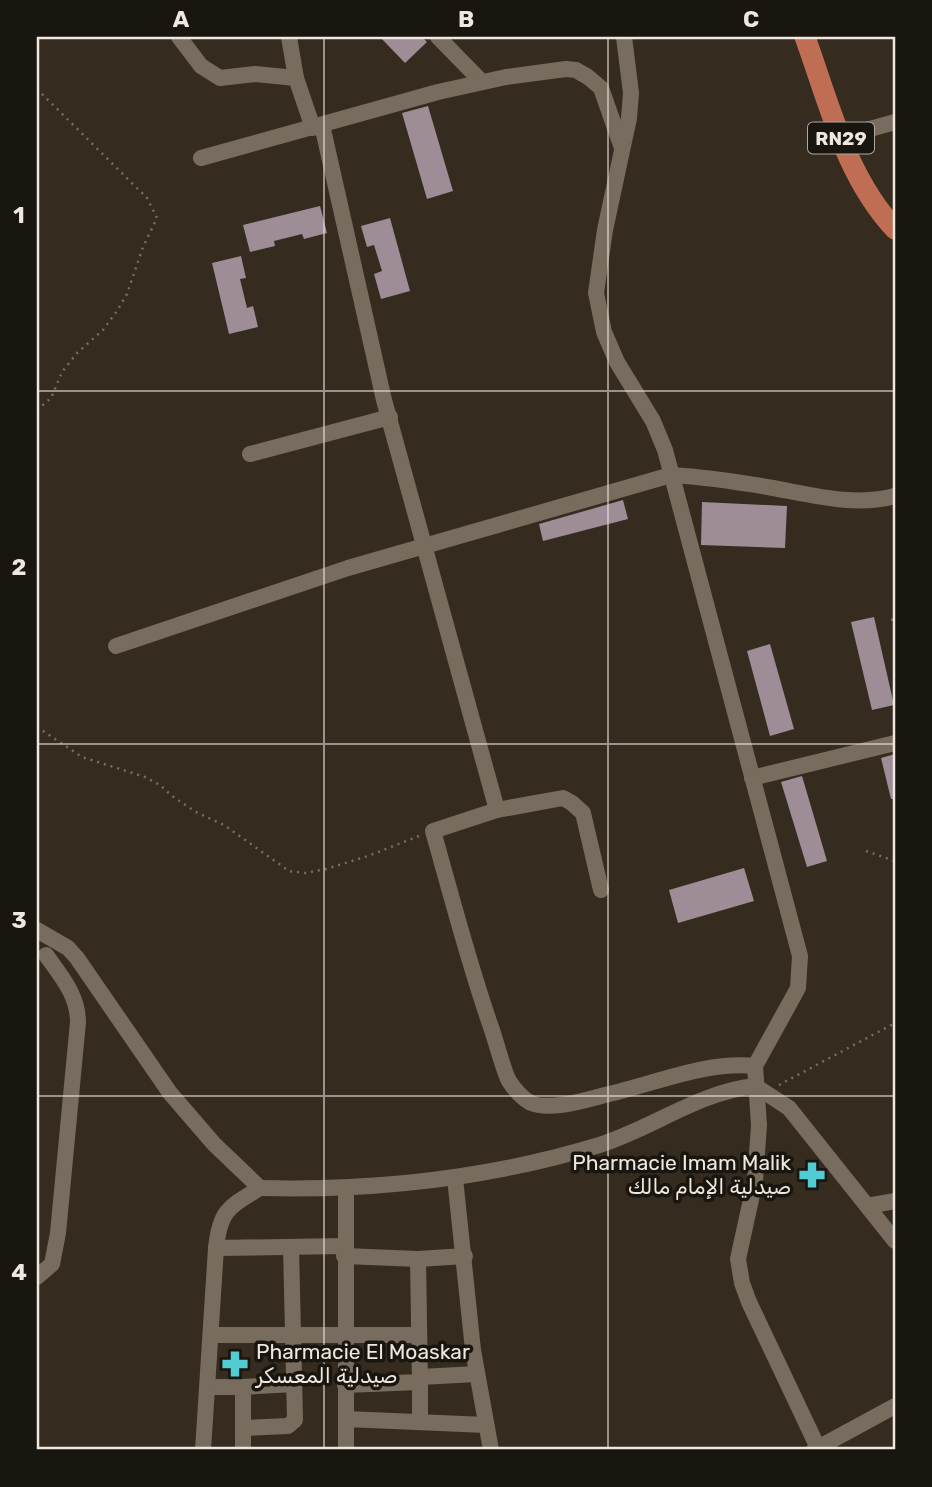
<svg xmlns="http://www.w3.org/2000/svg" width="932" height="1487" font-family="Rubik,'Noto Sans Arabic',sans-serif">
  <rect width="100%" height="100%" fill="#352b1f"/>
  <g fill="#9e8c97">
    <polygon points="380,37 422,37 427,42 405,63"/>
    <polygon points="428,106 453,191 427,199 402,113"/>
    <polygon points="320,206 327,233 304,239 302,234 274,241 275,246 250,252 243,225"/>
    <polygon points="390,218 410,291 381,299 374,274 382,271 374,245 367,247 361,226"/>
    <polygon points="241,256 246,278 240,279 247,308 253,306 258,327 229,334 212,263"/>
    <polygon points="623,500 628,519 543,541 539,524"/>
    <polygon points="702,502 787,506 785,548 701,545"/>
    <polygon points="874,617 894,705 872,710 851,622"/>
    <polygon points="770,644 794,729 770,736 747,651"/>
    <polygon points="895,754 895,799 891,799 881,758"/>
    <polygon points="802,776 827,861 807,867 781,782"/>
    <polygon points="744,868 754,901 678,923 669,890"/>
  </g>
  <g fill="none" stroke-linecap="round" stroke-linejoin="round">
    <g stroke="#776f64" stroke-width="2.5" stroke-dasharray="2 5" stroke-linecap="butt">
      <polyline points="37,89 147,198 157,218 143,247 127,294 117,311 103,330 77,353 62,372 51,398 37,410"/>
      <polyline points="891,620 895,619"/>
      <polyline points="37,727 82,757 145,777 160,785 172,796 196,812 224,825 289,871 305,873 326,869 368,856 419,836"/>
      <polyline points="866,851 895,861"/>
      <polyline points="779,1085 895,1023"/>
    </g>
    <g stroke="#786c5e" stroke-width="16">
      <polyline points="179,37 201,66 220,78 255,74 296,78"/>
      <polyline points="289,37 296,78 313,128"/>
      <polyline points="438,37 482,82"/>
      <polyline points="624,37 631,93 629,118 605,230 596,293 604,332 617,362 653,421 665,450 800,956 798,988 755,1066"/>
      <polyline points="322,125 384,400 497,810"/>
      <polyline points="841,137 895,122"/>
      <polyline points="201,158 438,92 506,77 566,69 576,70 588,77 601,88 622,148"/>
      <polyline points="250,454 390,417"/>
      <path d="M116,646L348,568L671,475C705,477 739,482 773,488C812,495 856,507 895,496"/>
      <polyline points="752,778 895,743"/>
      <path d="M601,890L583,813L572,803L563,798L497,810L433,831C452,898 469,965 492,1030C496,1042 504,1072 509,1081C514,1089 523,1099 531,1103C550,1111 586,1100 605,1095C655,1084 704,1061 755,1066L759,1125L755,1181L738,1259L742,1283L749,1302L819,1450"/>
      <polyline points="37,930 68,948 77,958 170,1093 214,1144 260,1188"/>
      <polyline points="455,1178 473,1350 491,1450"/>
      <path d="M260,1188C375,1191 486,1179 596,1146C650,1130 698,1092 755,1086L789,1108L895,1241"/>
      <polyline points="867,1206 895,1201"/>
      <polyline points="216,1248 344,1246"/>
      <polyline points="344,1256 418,1259 465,1256"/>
      <path d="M37,1277L52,1264L58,1233L78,1022C78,995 61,976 46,955"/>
      <polyline points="211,1335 419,1335"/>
      <polyline points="420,1377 477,1374"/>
      <polyline points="420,1382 420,1422"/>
      <polyline points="345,1385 420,1382 418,1259"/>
      <polyline points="208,1387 243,1387"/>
      <polyline points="346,1419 486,1425"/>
      <polyline points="243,1428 243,1387 294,1384"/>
      <path d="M203,1450L216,1248C220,1210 229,1207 260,1188"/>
      <polyline points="243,1450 243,1428 288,1426 295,1420 291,1247"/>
      <polyline points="346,1450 346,1189"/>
      <polyline points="814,1450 895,1406"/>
    </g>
    <path stroke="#bf6e54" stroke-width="21" d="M805,37C829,103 846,177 895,229"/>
  </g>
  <path fill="none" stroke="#efe8e0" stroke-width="2" stroke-opacity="0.55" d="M324,37V1450M608,37V1450M37,391H895M37,744H895M37,1096H895"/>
  <defs>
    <g id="pharmacy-bare" transform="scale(2.1)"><path d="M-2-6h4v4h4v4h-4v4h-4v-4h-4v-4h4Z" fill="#51ccd2" stroke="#19150f" stroke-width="2.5" paint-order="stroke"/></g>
  </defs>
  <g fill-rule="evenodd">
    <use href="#pharmacy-bare" x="812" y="1175"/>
    <use href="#pharmacy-bare" x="235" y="1364"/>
  </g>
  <g text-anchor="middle" stroke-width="7" stroke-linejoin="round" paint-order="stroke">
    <rect fill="#19150f" stroke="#afa9a1" stroke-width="2" x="808" y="122.5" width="66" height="31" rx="5"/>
    <g font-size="19" font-weight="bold" fill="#efe8e0">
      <text x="841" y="145">RN29</text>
    </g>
    <g font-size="21" fill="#efe8e0" stroke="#19150f" text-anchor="end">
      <text x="791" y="1170">Pharmacie Imam Malik<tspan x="791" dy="24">صيدلية الإمام مالك</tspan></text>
      <text x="256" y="1359" text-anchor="start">Pharmacie El Moaskar<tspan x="256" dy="24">صيدلية المعسكر</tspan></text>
    </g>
  </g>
  <rect width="932" height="1487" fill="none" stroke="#19150f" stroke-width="77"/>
  <rect x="38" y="38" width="856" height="1410" fill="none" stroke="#efe8e0" stroke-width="2.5"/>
  <g font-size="23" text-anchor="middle" font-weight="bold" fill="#efe8e0">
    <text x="181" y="27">A</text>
    <text x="466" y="27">B</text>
    <text x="751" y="27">C</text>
    <text x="19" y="223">1</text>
    <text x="19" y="575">2</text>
    <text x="19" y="928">3</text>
    <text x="19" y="1280">4</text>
  </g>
</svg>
